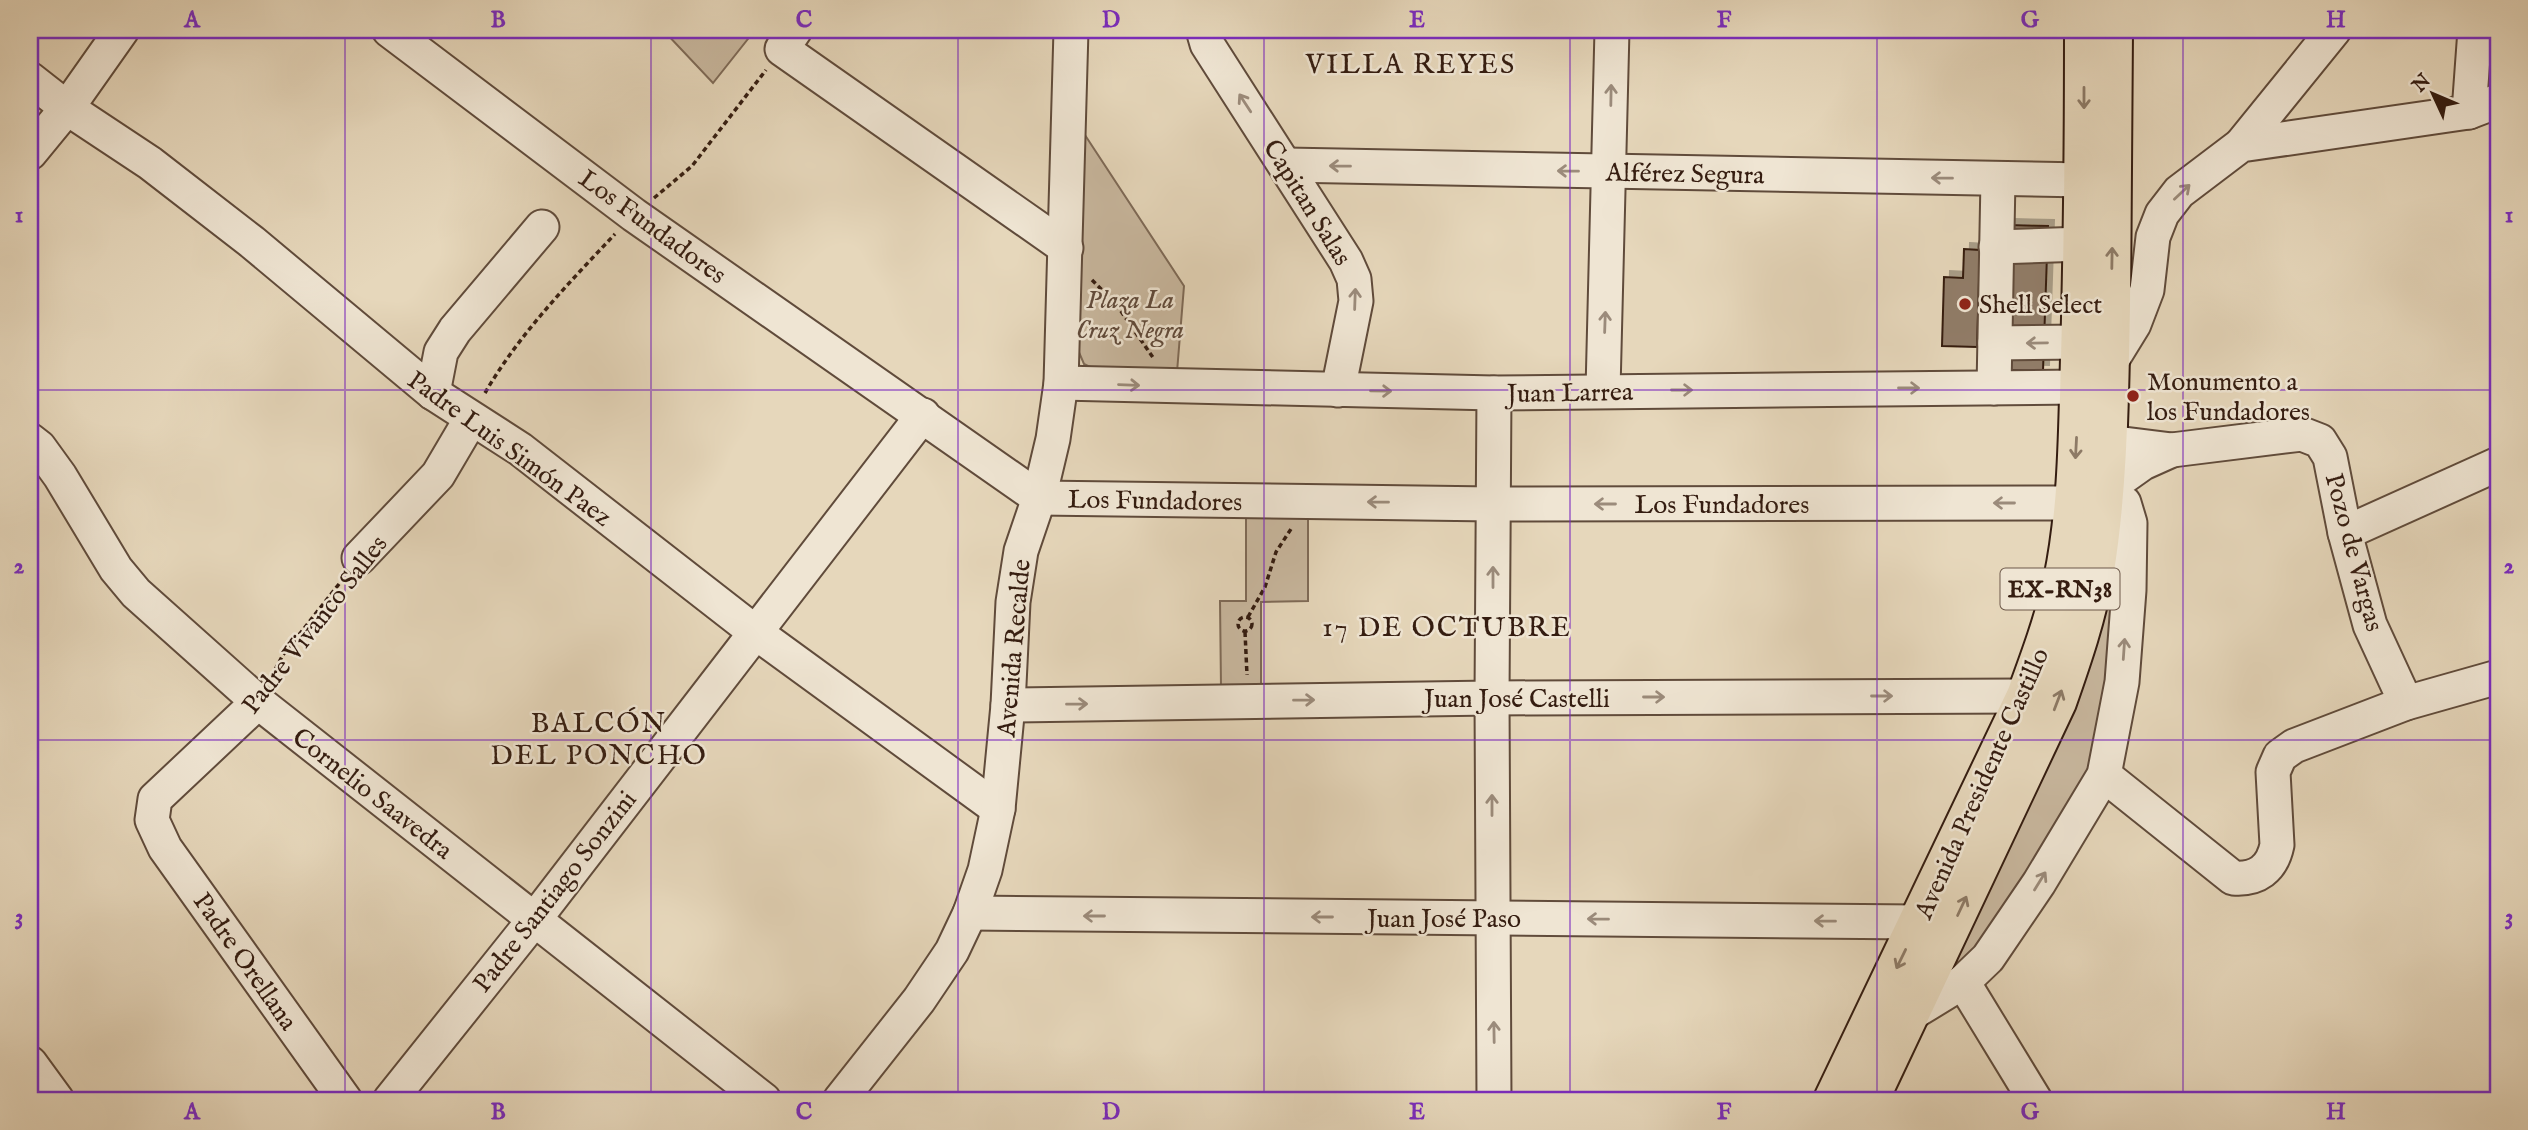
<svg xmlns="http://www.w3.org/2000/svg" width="2528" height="1130" font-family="'IM FELL English',serif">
  <defs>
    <filter id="shadow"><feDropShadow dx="6" dy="-6" stdDeviation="0" flood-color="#0004"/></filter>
  </defs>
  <rect width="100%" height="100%" fill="#e6d7bb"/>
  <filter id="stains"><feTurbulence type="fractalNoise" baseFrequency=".00286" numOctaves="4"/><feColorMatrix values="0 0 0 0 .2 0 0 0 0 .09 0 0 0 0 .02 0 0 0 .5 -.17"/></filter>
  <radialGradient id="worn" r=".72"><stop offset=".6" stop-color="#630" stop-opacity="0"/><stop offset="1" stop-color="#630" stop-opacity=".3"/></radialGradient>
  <g fill="#c8b79e" stroke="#7e6a57" stroke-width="2">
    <polygon points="663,30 755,30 713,83"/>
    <polygon points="1081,129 1184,286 1177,372 1094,369 1084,364 1078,350"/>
    <polygon points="1246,514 1308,514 1308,601 1261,602 1261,687 1221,687 1220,601 1246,601"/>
    <polygon points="2118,519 2121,592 2089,783 1967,964 1955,961"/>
  </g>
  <g fill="#917d69" stroke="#341c10" stroke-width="2" filter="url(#shadow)">
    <polygon points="2008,225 2048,226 2043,371 2005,370 2006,312 1978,311 1979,278 2006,278"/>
    <polygon points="1964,249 1980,250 1977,347 1942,346 1944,277 1963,278"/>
  </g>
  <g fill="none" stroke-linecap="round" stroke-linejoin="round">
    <g stroke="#604b3b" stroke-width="37">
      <g id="minor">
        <polyline points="389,30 634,215 1039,498 1493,504 2073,503"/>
        <polyline points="795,30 782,49 1066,248"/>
        <polyline points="1203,30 1207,44 1346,261 1354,279 1356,301 1338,390"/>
        <polyline points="30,79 67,108 150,163 252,242 433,393 520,449 755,632 998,809"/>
        <polyline points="2469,112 2475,30"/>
        <polyline points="2241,145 2334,30"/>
        <polyline points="30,153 67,108 122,30"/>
        <polyline points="1286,165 2084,180"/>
        <polyline points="1996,247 2083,244"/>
        <polyline points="1995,343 2080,342"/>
        <polyline points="2110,363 2134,324 2147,290 2153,237 2162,214 2179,192 2241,145 2469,112 2498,101"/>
        <polyline points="1061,383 1494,393 2079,387"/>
        <polyline points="1994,388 1998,179"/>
        <polyline points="1603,390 1612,30"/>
        <polyline points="433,393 441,352 455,330 542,227"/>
        <polyline points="30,440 39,447 60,476 116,569 136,593 258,702 764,1100"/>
        <polyline points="2108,442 2172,450 2302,434 2320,441 2330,457 2345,533 2370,625 2406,703"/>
        <polyline points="2345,533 2498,464"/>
        <polyline points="359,558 438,475 471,419"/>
        <polyline points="258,702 155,799 152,820 165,848 345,1100"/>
        <polyline points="1008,705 1492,698 2026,696"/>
        <path d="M2104,775L2233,878C2257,880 2272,869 2277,845L2273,772L2280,756L2294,746L2406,703L2498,677"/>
        <polyline points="970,913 1918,922"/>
        <polyline points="1963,982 2035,1100"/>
        <polyline points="1909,1015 1963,982 1988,958 2039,883 2104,775 2122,682 2129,590 2130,523 2124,503 2105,490 2143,463 2172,450"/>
        <polyline points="30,1063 57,1100"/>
        <polyline points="390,1100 534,920 923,415"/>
        <polyline points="840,1100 919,1000 952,951 970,913 985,870 998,809 1008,705 1013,602 1021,551 1039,498 1053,439 1061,383 1071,30"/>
        <polyline points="1494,1100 1492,698 1494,393"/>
      </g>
    </g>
    <g stroke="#341c10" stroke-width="42">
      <g id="major">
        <path d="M1833,1100L2026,696C2040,658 2054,620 2063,580C2078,508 2078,431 2080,358C2083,249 2084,139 2084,30"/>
        <path d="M1869,1100L2057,702C2072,659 2087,616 2095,570C2109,483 2109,394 2111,306C2112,214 2113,122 2113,30"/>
      </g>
    </g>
    <g stroke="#341c10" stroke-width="3.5" stroke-dasharray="5 3.5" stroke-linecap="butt">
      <polyline points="654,198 692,166 766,70"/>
      <polyline points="1092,280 1116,304 1154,359"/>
      <path d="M485,393C519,334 569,283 615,234"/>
      <circle cx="1245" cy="624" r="7"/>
      <polyline points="1248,617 1265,587 1276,552 1291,529"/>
      <polyline points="1245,632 1247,675"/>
      <polyline points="271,677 283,655 343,579"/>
    </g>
    <use href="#minor" stroke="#efe5d3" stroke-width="33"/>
    <use href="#major" stroke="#e6d7bb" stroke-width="38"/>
  </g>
  <defs><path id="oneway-shaft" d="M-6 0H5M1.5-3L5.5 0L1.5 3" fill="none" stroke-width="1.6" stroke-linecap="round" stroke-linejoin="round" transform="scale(1.75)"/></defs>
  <g stroke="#9b8b7b">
    <use href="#oneway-shaft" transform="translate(1611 95) rotate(-89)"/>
    <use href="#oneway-shaft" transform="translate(1245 103) rotate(-123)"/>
    <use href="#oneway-shaft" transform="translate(1340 166) rotate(-179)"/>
    <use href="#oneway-shaft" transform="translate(1568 171) rotate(-179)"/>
    <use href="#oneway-shaft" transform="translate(1942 178) rotate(-179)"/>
    <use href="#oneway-shaft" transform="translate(2182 192) rotate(-43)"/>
    <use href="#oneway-shaft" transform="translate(1355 299) rotate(-88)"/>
    <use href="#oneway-shaft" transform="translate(1605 322) rotate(-88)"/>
    <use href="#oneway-shaft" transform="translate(2037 343) rotate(179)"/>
    <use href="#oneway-shaft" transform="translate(1129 385) rotate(2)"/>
    <use href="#oneway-shaft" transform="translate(1909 388)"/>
    <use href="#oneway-shaft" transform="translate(1682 390)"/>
    <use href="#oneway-shaft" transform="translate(1381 391) rotate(1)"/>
    <use href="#oneway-shaft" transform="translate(1378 502) rotate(-179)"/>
    <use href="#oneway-shaft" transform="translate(2004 503) rotate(180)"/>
    <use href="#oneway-shaft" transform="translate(1605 504) rotate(180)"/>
    <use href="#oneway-shaft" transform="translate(1493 577) rotate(-90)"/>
    <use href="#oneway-shaft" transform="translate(2124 649) rotate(-86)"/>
    <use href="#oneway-shaft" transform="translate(1882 696)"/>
    <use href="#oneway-shaft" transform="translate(1654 697)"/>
    <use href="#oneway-shaft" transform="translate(1304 700) rotate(-1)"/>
    <use href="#oneway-shaft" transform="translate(1077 704) rotate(-1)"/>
    <use href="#oneway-shaft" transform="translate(1492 805) rotate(-90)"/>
    <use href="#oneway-shaft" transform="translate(2040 881) rotate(-58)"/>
    <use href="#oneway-shaft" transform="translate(1094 916) rotate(-180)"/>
    <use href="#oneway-shaft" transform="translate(1322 917) rotate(-180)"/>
    <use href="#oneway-shaft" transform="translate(1598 919) rotate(-179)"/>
    <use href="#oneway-shaft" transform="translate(1825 921) rotate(-179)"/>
    <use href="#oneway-shaft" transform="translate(1494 1032) rotate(-91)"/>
  </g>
  <g stroke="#8d7a66">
    <use href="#oneway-shaft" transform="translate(2084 98) rotate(90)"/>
    <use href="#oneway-shaft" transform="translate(2112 258) rotate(-89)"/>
    <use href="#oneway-shaft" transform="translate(2076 448) rotate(93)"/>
    <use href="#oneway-shaft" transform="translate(2058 700) rotate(-69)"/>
    <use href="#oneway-shaft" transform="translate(1962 906) rotate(-65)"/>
    <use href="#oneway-shaft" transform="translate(1901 959) rotate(116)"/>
  </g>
  <path fill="none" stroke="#7b2cbf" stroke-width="2" stroke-opacity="0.55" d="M345,30V1100M651,30V1100M958,30V1100M1264,30V1100M1570,30V1100M1877,30V1100M2183,30V1100M30,390H2498M30,740H2498"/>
  <g fill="#8f2418" stroke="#efe5d3" stroke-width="2.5">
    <circle cx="1965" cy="304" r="7"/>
    <circle cx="2133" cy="396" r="7"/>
  </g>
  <g text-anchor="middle" stroke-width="5" stroke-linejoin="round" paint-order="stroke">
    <rect fill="#efe5d3" stroke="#6c584a" stroke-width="2" x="2000.5" y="568.5" width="119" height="41" rx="5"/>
    <g font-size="24" font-weight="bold" fill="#341c10">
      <text x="2060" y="597">EX-RN38</text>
    </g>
    <g font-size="26" fill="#341c10" stroke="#efe5d3">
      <text transform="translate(1685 173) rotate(1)" y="9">Alférez Segura</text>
      <text transform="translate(1308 202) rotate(58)" y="9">Capitan Salas</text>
      <text transform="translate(653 226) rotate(36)" y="9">Los Fundadores</text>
      <text transform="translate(1570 392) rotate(-1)" y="9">Juan Larrea</text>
      <text transform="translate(510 448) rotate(36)" y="9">Padre Luis Simón Paez</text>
      <text transform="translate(1155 500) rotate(1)" y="9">Los Fundadores</text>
      <text x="1722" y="513">Los Fundadores</text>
      <text transform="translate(2355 552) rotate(75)" y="9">Pozo de Vargas</text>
      <text transform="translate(314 624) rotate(-52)" y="9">Padre Vivanco Salles</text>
      <text transform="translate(1013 648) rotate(-85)" y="9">Avenida Recalde</text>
      <text x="1517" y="707">Juan José Castelli</text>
      <text transform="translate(1981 783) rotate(-66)" y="9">Avenida Presidente Castillo</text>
      <text transform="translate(373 793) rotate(38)" y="9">Cornelio Saavedra</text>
      <text transform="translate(554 891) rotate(-52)" y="9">Padre Santiago Sonzini</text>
      <text x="1444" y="927">Juan José Paso</text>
      <text transform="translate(246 961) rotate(55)" y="9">Padre Orellana</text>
    </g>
    <g font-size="26" font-style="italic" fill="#604a3b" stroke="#efe5d3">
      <text x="1130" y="308">Plaza La<tspan x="1130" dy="30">Cruz Negra</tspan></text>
    </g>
    <g font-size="26" fill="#341c10" stroke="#efe5d3" text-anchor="start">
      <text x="1979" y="313">Shell Select</text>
      <text x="2147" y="390">Monumento a<tspan x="2147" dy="30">los Fundadores</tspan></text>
    </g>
    <g font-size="28" letter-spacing="2" fill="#341c10" stroke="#efe5d3">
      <text x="1411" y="73">VILLA REYES</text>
      <text x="1447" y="636">17 DE OCTUBRE</text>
      <text x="599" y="732">BALCÓN<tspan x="599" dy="32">DEL PONCHO</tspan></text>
    </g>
  </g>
  <rect width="2528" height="1130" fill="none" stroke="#e6d7bb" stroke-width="77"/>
  <g transform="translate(2433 94) rotate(314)" stroke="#efe5d3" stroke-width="5" paint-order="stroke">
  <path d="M0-5L12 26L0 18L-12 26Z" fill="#341c10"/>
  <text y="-10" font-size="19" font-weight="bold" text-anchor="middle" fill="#341c10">N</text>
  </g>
  <rect x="38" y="38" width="2452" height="1054" fill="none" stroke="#7b2cbf" stroke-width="2.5"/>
  <g font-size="23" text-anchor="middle" font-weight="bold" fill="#7b2cbf">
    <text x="192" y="27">A</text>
    <text x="498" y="27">B</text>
    <text x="804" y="27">C</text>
    <text x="1111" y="27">D</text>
    <text x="1417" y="27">E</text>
    <text x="1724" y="27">F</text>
    <text x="2030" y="27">G</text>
    <text x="2336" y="27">H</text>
    <text x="19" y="222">1</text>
    <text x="2509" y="222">1</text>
    <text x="19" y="573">2</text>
    <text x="2509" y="573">2</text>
    <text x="19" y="924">3</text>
    <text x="2509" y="924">3</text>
    <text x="192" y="1119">A</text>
    <text x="498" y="1119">B</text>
    <text x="804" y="1119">C</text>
    <text x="1111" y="1119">D</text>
    <text x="1417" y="1119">E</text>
    <text x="1724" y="1119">F</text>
    <text x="2030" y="1119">G</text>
    <text x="2336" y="1119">H</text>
  </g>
  <rect width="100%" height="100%" filter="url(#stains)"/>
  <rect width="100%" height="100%" fill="url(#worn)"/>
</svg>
